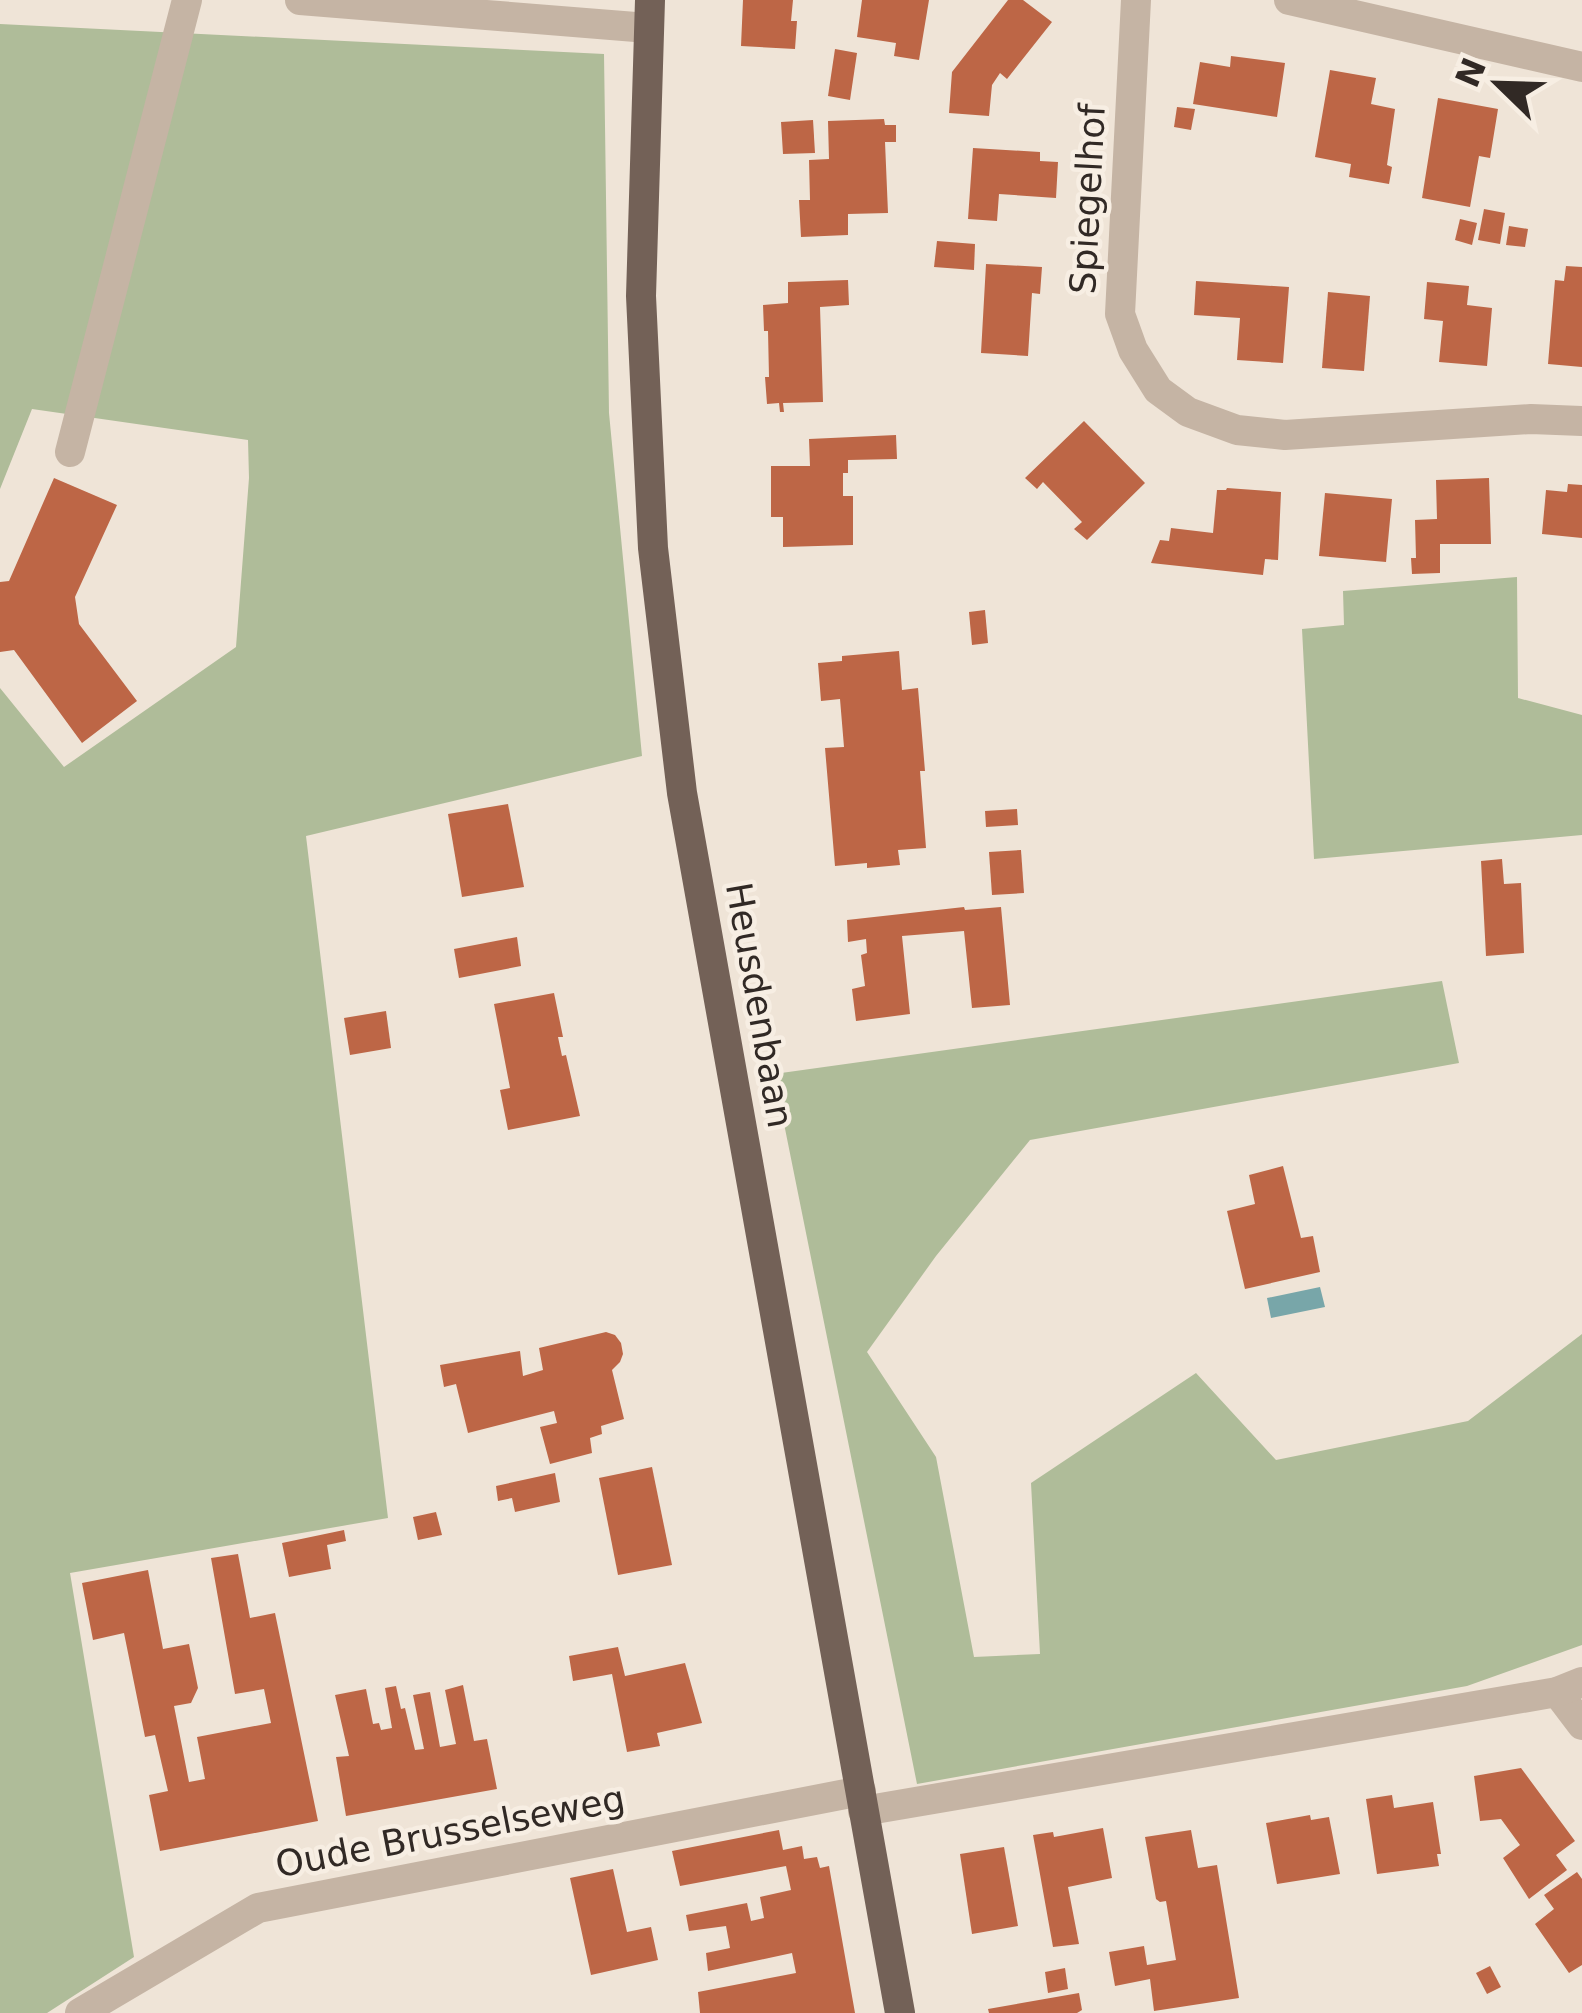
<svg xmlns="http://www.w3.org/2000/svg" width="1582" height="2013" font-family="'DejaVu Sans',sans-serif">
  <rect width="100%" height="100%" fill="#efe4d7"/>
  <g fill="#afbc99">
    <polygon points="0,24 604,54 609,413 642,756 306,836 388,1518 70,1573 134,1957 47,2013 0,2013 0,688 64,767 236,647 249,478 248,440 32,409 0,489"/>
    <polygon points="1517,577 1518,698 1582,715 1582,835 1314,859 1302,629 1344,625 1343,591"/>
    <polygon points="1442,981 1459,1063 1030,1140 936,1256 867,1352 936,1457 974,1657 1040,1654 1031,1483 1196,1373 1276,1460 1468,1421 1582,1334 1582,1645 1467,1686 917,1784 774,1074"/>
  </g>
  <polygon fill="#78a6a9" points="1320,1287 1325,1307 1271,1318 1267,1298"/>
  <g fill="#bd6646">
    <polygon points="743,0 793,0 791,21 797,21 795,49 741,46"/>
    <polygon points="862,0 929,0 919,60 894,56 896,43 857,37"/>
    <polygon points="1008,0 1023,0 1052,22 1007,79 1000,73 992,85 989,116 949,113 952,72"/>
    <polygon points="835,49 857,53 850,100 828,96"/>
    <polygon points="1231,56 1285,63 1277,117 1193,104 1200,62 1230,67"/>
    <polygon points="1330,70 1376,78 1371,104 1395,109 1387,165 1392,167 1389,184 1349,177 1351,164 1315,157"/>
    <polygon points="1438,98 1498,109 1490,158 1479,156 1470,207 1422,198"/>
    <polygon points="1177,107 1195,109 1191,130 1174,127"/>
    <polygon points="884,119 885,125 896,125 896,142 885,142 888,213 848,214 848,235 801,237 799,200 810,200 809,160 829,159 828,121"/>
    <polygon points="813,120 815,153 783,154 781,122"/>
    <polygon points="973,148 1040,152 1040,161 1058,162 1056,198 999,194 997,221 968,219"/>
    <polygon points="1484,209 1505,213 1500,244 1478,240"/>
    <polygon points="1460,219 1477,223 1472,245 1455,240"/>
    <polygon points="1509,226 1528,229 1525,247 1506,245"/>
    <polygon points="937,241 975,244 974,270 934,267"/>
    <polygon points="986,264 1042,267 1040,294 1032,293 1028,356 981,353"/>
    <polygon points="1566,266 1582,267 1582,367 1548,364 1555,280 1564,281"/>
    <polygon points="848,280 849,305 820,307 823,402 783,403 784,412 780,412 779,403 767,404 765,377 769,377 768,331 764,331 763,305 788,303 788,282"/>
    <polygon points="1196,281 1289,287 1283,363 1237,360 1240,318 1194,315"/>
    <polygon points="1427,282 1469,286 1467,305 1492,308 1487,366 1439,362 1443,321 1424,319"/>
    <polygon points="1328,292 1370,296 1364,371 1322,368"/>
    <polygon points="1084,421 1145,483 1087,540 1074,529 1082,522 1043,482 1037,489 1025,478"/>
    <polygon points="896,435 897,459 848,460 848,473 843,473 843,496 853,496 853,545 783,547 783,517 771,517 771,466 810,466 809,439"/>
    <polygon points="54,478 117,505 75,597 79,624 137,701 82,743 14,650 0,652 0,582 9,581"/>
    <polygon points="1489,478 1491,544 1440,544 1440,573 1412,574 1411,558 1416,558 1415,520 1437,519 1436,480"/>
    <polygon points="1568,484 1582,485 1582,538 1542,534 1546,490 1567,492"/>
    <polygon points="1227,488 1281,492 1278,560 1265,559 1263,575 1151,563 1160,540 1169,541 1171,528 1213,533 1217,490 1226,490"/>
    <polygon points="1325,493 1392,499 1386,562 1319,556"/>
    <polygon points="985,610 988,643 972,645 969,612"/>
    <polygon points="899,651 902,690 918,688 925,771 920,771 926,848 898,850 900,865 867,868 867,863 835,866 825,748 844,747 840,699 821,701 818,663 842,661 842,656"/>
    <polygon points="508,804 524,887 462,897 448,814"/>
    <polygon points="1017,809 1018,825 986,827 985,811"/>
    <polygon points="1021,850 1024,893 992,895 989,852"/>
    <polygon points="1502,859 1504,884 1521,883 1524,953 1486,956 1481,861"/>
    <polygon points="964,907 965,910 1001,907 1010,1005 972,1008 964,931 902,936 910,1014 856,1021 852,989 865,986 861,955 867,953 866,939 848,942 847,920"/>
    <polygon points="517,937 521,966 459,978 454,949"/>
    <polygon points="554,993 563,1037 558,1037 562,1056 566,1055 580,1116 508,1130 500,1090 510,1088 494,1004"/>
    <polygon points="386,1011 391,1048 350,1055 344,1018"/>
    <polygon points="1283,1166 1301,1238 1313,1236 1320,1272 1245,1289 1227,1211 1255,1204 1249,1175"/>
    <polygon points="606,1332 615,1335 621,1343 623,1354 620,1362 612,1370 624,1419 601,1426 602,1434 590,1438 592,1453 550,1464 540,1427 557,1423 554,1411 468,1433 456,1384 444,1387 440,1365 520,1351 523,1376 543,1370 539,1348"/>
    <polygon points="652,1467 672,1565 618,1575 599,1478"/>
    <polygon points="555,1473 560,1502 515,1512 512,1498 498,1501 496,1486"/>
    <polygon points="436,1512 442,1535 418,1540 413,1517"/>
    <polygon points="344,1530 346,1541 327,1545 331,1569 289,1577 282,1543"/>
    <polygon points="238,1554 250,1618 275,1613 318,1821 160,1851 149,1795 168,1791 155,1735 145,1737 124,1633 93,1640 82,1583 148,1570 163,1649 189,1644 198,1688 191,1703 174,1706 189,1782 205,1779 197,1737 271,1723 264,1689 235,1694 211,1558"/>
    <polygon points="618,1647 625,1676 685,1663 702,1723 657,1733 660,1746 627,1752 612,1674 573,1681 569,1656"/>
    <polygon points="463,1685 474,1741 487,1739 497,1789 346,1816 336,1757 349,1756 335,1695 366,1689 373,1724 379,1723 381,1730 392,1728 385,1688 396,1686 401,1709 405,1708 415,1750 424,1749 413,1695 430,1692 440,1747 456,1744 445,1690"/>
    <polygon points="1521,1768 1575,1841 1556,1855 1567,1870 1529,1899 1503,1858 1520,1845 1501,1819 1480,1821 1474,1776"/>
    <polygon points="1392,1795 1394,1808 1433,1802 1441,1854 1437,1854 1439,1866 1377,1874 1366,1799"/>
    <polygon points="1310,1815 1311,1820 1329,1817 1340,1874 1277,1884 1266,1823"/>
    <polygon points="1103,1828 1112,1878 1068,1887 1079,1944 1053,1947 1033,1835 1053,1832 1054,1837"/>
    <polygon points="779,1830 783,1850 802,1846 804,1859 817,1857 820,1868 829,1866 855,2013 700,2013 698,1992 796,1973 792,1953 708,1971 706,1953 730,1948 726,1926 689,1931 686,1915 747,1903 751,1921 764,1918 760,1897 791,1890 786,1866 680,1886 672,1851"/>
    <polygon points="1191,1830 1198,1868 1217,1865 1239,1998 1154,2011 1150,1979 1115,1986 1109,1952 1144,1946 1147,1965 1176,1960 1166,1901 1160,1902 1156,1899 1145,1837"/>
    <polygon points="1004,1847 1018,1926 972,1934 960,1854"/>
    <polygon points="613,1869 627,1932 651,1927 658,1960 591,1975 570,1878"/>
    <polygon points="1577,1872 1582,1879 1582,1965 1569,1973 1535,1924 1554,1909 1544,1895"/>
    <polygon points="1490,1966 1501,1987 1487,1994 1476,1973"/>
    <polygon points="1065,1968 1068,1989 1048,1993 1045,1972"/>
    <polygon points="1079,1993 1082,2010 1077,2013 989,2013 988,2009"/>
  </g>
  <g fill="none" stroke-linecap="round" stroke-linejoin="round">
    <g stroke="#c5b4a4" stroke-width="30">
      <polyline points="300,0 648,28"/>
      <polyline points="1136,0 1120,314 1133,350 1158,390 1188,412 1237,430 1285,435 1531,419 1582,421"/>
      <polyline points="1289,0 1582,67"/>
      <polyline points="70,452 187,0"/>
      <polyline points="1557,1692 1582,1725"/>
      <polyline points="863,1811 1557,1692 1582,1682"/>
      <polyline points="80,2013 258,1908 861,1791"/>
    </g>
    <polyline stroke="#736157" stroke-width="30" points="650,0 641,296 653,548 682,793 900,2013"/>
  </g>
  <g text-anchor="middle" stroke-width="9" stroke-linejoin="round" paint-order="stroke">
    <g font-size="36" fill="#312925" stroke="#f7eee3">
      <text transform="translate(1087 199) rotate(-87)" y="13">Spiegelhof</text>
      <text transform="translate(760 1005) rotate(80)" y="13">Heusdenbaan</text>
      <text transform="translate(450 1831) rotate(-11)" y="13">Oude Brusselseweg</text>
    </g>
  </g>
  <g transform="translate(1498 84) rotate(293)" stroke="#f7eee3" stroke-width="9" paint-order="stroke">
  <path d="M0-9L21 45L0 30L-21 45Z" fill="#312925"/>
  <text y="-18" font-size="33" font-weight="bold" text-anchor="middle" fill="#312925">N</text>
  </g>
</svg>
